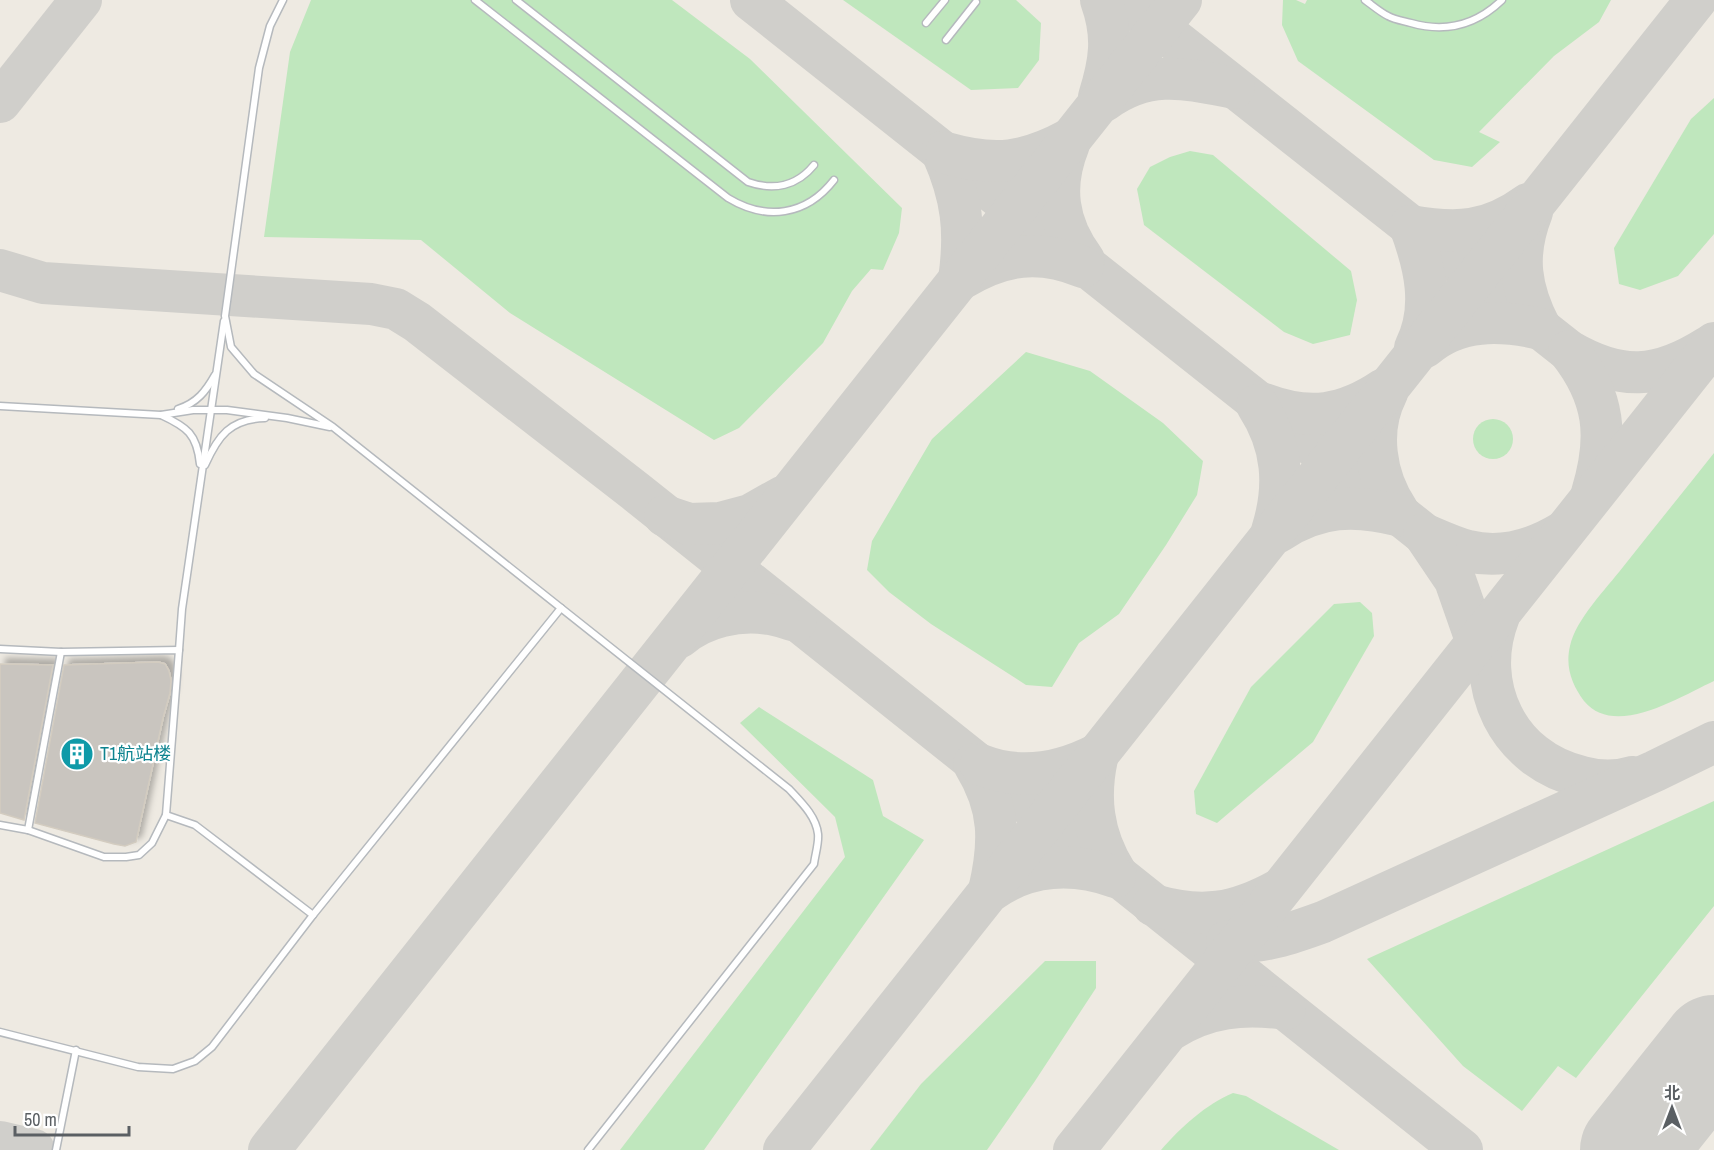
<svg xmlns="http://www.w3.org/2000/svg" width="1714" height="1150" font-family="'Archivo Narrow','Noto Sans SC',sans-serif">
  <defs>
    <filter id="shadow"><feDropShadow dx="5.5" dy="-5.5" stdDeviation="3" flood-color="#0004"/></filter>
  </defs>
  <rect width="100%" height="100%" fill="#eeeae2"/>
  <g fill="#bfe7bd">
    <polygon points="311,0 672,0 750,59 902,208 899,233 883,270 871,269 852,291 823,343 739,428 714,440 510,313 421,240 264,237 290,52"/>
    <polygon points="843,0 1016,0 1041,23 1039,60 1018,88 971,90"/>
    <polygon points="1283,0 1296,0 1305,4 1307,0 1611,0 1599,22 1554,56 1479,132 1500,142 1472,167 1434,160 1298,61 1282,25"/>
    <polygon points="1714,98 1714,234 1678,276 1640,290 1619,284 1614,248 1691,119"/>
    <polygon points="1190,151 1213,155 1351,271 1357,300 1350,335 1313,344 1284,332 1144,225 1137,189 1150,167 1170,157"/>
    <polygon points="1026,352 1090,371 1163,423 1203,461 1197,495 1166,545 1119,614 1079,643 1052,687 1026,685 931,624 889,592 867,570 872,541 932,439"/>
    <circle cx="1493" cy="439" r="20"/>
    <path d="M1714,453V681C1681,696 1615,739 1584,701C1572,685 1565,667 1570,646C1576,619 1606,589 1623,567C1653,529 1684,491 1714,453Z"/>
    <polygon points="1360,602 1372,613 1374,636 1313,742 1217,823 1196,814 1194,791 1251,687 1334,604"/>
    <polygon points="759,707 873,780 883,816 924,840 704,1150 620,1150 845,857 835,817 740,723"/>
    <polygon points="1714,801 1714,906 1576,1078 1558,1066 1522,1111 1463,1066 1367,959"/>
    <polygon points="1045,961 1096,961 1096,988 1035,1081 987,1150 870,1150 921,1084"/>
    <path d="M1233,1093L1246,1096L1339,1150H1161C1180,1128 1206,1104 1233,1093Z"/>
  </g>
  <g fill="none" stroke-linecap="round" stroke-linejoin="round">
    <g stroke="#d0cfcb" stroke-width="42">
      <path d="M751,0L1424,534C1438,540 1453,547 1468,551C1501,559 1535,549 1563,532"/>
      <path d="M1124,0L1569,351C1621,381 1657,379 1708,347"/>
      <path d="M1099,97C1110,62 1114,36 1101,0"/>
      <path d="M1104,101C1148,69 1184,78 1234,88"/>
      <polyline points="0,102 81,0"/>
      <path d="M1069,144C1052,186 1057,224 1084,260"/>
      <path d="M942,152C962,197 966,231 959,280"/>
      <path d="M946,153C995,167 1026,163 1070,139"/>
      <path d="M1532,212C1515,255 1520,289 1541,329"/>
      <polyline points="0,270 43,283 371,304 396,309 417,322 635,491 1462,1150"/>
      <path d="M963,278C1003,254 1039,249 1083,267"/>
      <path d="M1425,347C1458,318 1501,320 1541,329"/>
      <path d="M1415,348C1435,308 1425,266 1410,226C1457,234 1488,233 1528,204"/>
      <path d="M1569,351C1605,397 1609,437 1592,493"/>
      <path d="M1387,393C1368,430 1375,477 1398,511"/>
      <path d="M1264,404C1309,421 1344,416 1384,389"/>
      <path d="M1257,405C1283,445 1286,486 1272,531"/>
      <polyline points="665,516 689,524 720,523 750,515 784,496"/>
      <path d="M1278,532C1318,505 1355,504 1401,516"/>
      <polyline points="1424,534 1455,580 1484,663"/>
      <path d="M1499,616C1472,685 1508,760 1582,777C1597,781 1616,782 1632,777"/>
      <path d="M680,637C703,617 739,609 769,614C778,615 788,619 796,621"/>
      <path d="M1098,754C1088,796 1092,835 1116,873"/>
      <path d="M974,764C1001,808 1000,843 989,891"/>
      <path d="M981,765C1022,781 1061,773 1098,754"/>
      <path d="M992,890C1029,864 1073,862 1115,877"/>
      <path d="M1153,905C1202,919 1235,914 1280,889"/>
      <path d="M1227,941C1260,945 1293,933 1323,922L1655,771L1714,742"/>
      <path d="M1172,1029C1207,1007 1243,1003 1285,1009"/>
      <polyline points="0,1142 34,1150"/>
      <polyline points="269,1150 1181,0"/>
      <polyline points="784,1150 1696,0"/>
      <polyline points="1074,1150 1714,343"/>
    </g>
    <polyline stroke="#d0cfcb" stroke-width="104" points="1632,1150 1714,1047"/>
  </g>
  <g fill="#c9c5bf" stroke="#d3ccc0" stroke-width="1.5" filter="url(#shadow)">
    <polygon points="158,662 165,664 169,671 171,680 170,693 163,718 136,842 125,846 114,844 35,823 64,665"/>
    <polygon points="0,664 53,665 24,820 0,813"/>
  </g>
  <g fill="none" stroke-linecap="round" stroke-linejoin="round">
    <g stroke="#b5b9bd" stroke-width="9">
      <g id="service">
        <path d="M283,0L270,26L259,68L225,316L231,347L254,374L333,427L789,789C801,802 816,816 818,834C819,843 815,855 814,864L588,1150"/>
        <path d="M475,0L728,198C766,221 806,216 834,180"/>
        <path d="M516,0L748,182C774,191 797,186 814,165"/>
        <path d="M1365,0C1372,5 1380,12 1388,16C1395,20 1404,21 1411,23C1446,33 1476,25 1502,0"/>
        <polyline points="926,23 945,0"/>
        <polyline points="946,40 976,2"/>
        <polyline points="0,406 161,415 193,410 227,410 287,418 330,427"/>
        <path d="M178,409C197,403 206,391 215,375"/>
        <path d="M161,415C187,427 197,434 200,464"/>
        <path d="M205,465C218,436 230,419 265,418"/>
        <polyline points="0,649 61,652 179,650 166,815 152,843 139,855 126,857 104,857 28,830 0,825"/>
        <polyline points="179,650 182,609 224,321"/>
        <polyline points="166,815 195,825 313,915"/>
        <polyline points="28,830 61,652"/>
        <polyline points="0,1032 138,1067 173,1069 195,1061 212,1047 313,915 561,608"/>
        <polyline points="56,1150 76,1050"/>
      </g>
    </g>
    <use href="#service" stroke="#fff" stroke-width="6"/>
  </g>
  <defs>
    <g id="building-disc" transform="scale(1.725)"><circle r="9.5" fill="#0f9aa8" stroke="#fff"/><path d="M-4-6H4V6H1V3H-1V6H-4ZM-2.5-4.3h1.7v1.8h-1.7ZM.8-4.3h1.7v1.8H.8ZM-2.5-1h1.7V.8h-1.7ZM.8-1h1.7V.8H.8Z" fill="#fff"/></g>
  </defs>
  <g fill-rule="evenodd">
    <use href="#building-disc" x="77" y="754"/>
  </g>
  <g text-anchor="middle" stroke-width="4.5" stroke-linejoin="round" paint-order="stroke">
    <g font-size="18" fill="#0d838f" stroke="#fff" text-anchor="start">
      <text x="100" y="760">T1航站楼</text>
    </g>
  </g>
  <g transform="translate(1672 1108)" stroke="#ffffff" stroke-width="4.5" paint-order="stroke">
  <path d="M0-4.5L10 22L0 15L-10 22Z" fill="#5a5f63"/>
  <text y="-9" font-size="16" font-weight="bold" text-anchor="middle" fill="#5a5f63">北</text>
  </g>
  <path d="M15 1126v9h114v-9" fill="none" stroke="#5a5f63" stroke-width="3"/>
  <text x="24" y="1126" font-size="18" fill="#5a5f63" stroke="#ffffff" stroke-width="4.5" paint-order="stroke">50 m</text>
</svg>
